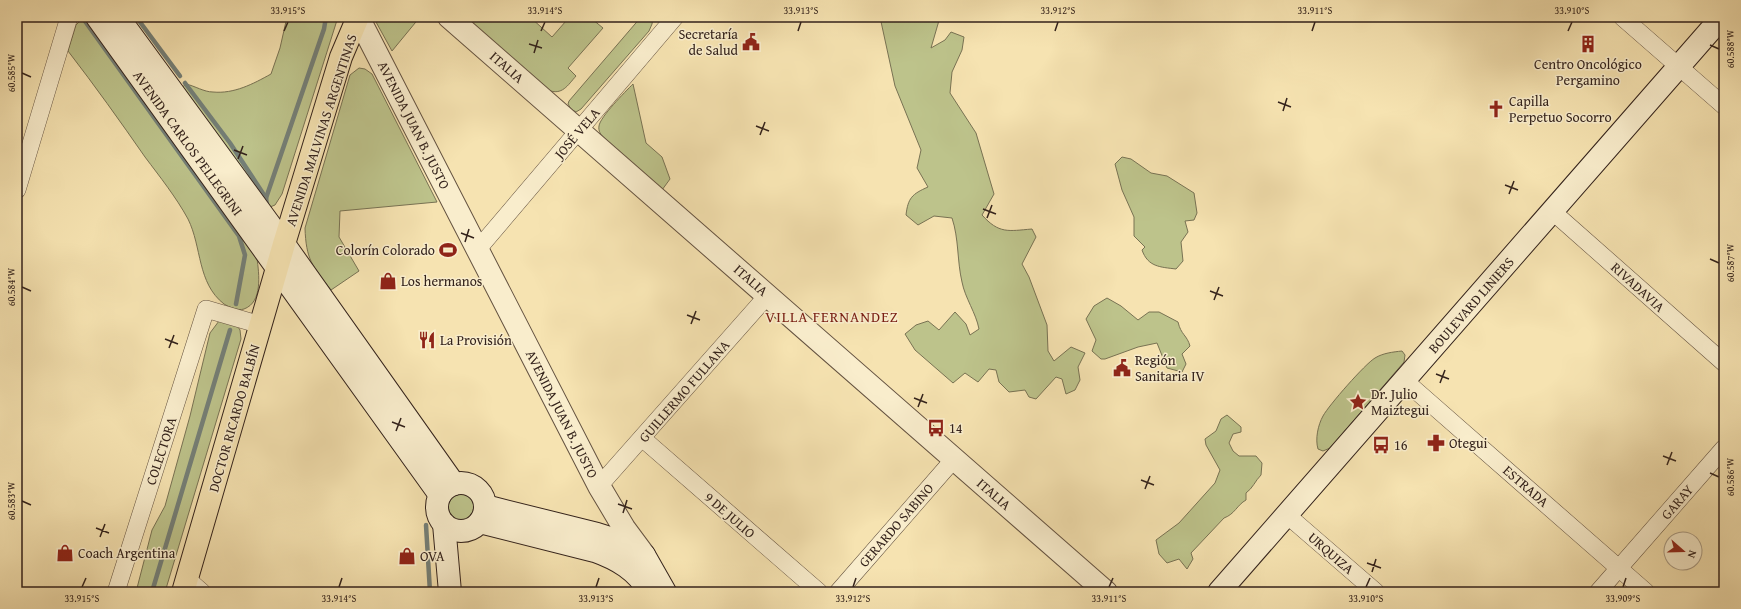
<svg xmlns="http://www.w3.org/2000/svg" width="1741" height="609" font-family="'Gentium Book Plus',serif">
  <rect width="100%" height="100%" fill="#f6e3b1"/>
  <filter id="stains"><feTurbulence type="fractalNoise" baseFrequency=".005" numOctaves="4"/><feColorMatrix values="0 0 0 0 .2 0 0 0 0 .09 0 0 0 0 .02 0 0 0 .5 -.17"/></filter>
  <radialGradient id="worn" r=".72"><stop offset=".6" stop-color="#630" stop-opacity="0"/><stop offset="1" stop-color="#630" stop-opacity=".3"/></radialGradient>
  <g fill="#bdc38b" stroke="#787253">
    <path d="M287,17H338L282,194L275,205L270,207L180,89L186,84C195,86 204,92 213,92C234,94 253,84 271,74L280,48Z"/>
    <polygon points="376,17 420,17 392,51 376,22"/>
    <path d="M465,17H530L552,37L566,21L592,19L603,28L568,68L576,76C568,85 562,96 548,90Z"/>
    <polygon points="641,17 653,17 652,24 649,31 581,109 576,112 571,109 568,104 569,101"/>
    <path d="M880,17H940L931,48L945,40L951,32L964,37L962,50L952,72L950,93L976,133L994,194L982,215C999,234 1008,231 1032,229L1036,237L1022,264L1029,277L1047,325L1048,351L1054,361L1071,347L1085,353L1078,367L1080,380L1075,390L1066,394L1062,379L1056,377L1036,399L1029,397L1025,390L1009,392L999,382L996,370L989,369L978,382L965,373L953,383L915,350L905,334L916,325L928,321L939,330L955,312L966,324L970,335L979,329C976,313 965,298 962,282C957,261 959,239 952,218L934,216L918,225L906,215C908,198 912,194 928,187L917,168L921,150L895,86Z"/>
    <path d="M86,20L257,258C259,274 263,302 244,309C238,311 229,307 224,304C197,283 202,247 188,219C176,197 160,177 145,157C120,121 95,86 68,51L76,25L80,21Z"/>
    <path d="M359,68L365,69L372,74L437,202L340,211L339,237L359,271L331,290C312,266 306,259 305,228L350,75Z"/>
    <path d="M633,84L646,143L662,157L670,179L662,190L604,138C601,135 598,131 599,126C600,117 625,92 633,84Z"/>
    <path d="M1122,157L1131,159L1151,173L1167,176L1194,193L1197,213L1194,220L1185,221L1188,232L1181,242L1183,261L1176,269C1160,267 1148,267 1142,250L1145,247L1134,236V217L1122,190L1115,164Z"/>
    <path d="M1107,298L1121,306L1138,320L1149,312H1159L1178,322C1181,335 1187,335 1190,346L1182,354L1186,364L1182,372L1167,368L1157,343L1138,347L1105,359H1101L1092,351L1096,340L1086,319L1094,306Z"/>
    <polygon points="219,321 236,324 240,330 241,339 165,592 136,592 152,530 165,506 190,416 210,333"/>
    <path d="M1402,351L1405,355L1404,362L1330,448L1323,451L1318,449C1315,439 1318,425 1323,416C1329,405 1365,364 1375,358C1383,353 1393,352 1402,351Z"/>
    <path d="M1227,415L1241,427V432L1233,434L1229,443L1233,451L1239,456H1256L1262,463L1261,475C1255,481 1253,488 1246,493V500C1237,505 1235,514 1224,518L1191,553L1193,559L1187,569L1179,559L1167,563L1159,554L1156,540L1179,523L1215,483L1220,470L1206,445L1205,439L1216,431L1221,419Z"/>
    <circle cx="462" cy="507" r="15"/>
  </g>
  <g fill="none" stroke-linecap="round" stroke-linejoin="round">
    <g stroke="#747f77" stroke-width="4.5">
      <polyline points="82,17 239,236 245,255 236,304"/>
      <polyline points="137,18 180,76"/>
      <polyline points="185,83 230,143 266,198"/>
      <polyline points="267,205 266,198 324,29 326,17"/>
      <polyline points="426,525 430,592"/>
      <polyline points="152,592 230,330"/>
    </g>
    <g stroke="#645240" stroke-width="18">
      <g id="minor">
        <polyline points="1622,17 1724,106"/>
        <polyline points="17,190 69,17"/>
        <polyline points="1552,211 1724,363"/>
        <polyline points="478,249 675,17"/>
        <polyline points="1405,381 1646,592"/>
        <polyline points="642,438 819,592"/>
        <polyline points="599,486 768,295"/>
        <polyline points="1287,515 1376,592"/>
        <polyline points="187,579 202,592"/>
        <polyline points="116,592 206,309 261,325"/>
        <polyline points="838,592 954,459"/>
        <polyline points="1598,592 1724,448"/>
      </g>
    </g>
    <g stroke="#645240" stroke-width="24">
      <g id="tertiary">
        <polyline points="358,17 599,486 624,528 644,555"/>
        <polyline points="449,17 1106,592"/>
      </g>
    </g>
    <g stroke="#33221b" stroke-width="24">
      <g id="secondary">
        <polyline points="97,17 440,495"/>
        <polyline points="118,17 284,244 454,484"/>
        <circle cx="461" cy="507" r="24"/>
        <polyline points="485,506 597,534 619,541 644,555 665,592"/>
        <path d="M480,522L595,551C617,559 637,570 649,592"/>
        <polyline points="444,524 450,592"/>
        <polyline points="1219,592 1722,17"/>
      </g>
    </g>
    <g stroke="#33221b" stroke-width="24">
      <polyline id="primary" points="183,592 284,244 341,57 358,17"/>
    </g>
    <use href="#minor" stroke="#f9edcc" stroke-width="17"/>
    <use href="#tertiary" stroke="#f9edcc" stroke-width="22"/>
    <use href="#secondary" stroke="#f9edcc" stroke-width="22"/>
    <use href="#primary" stroke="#f6e3b1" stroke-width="22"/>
  </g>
  <path fill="none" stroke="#33221b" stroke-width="1.5" d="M284,31L288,22M541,31L545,22M798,31L801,22M1055,31L1058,22M1312,31L1315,22M1568,31L1572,22M529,44L542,48M1710,45L1719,49M534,53L538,40M22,73L31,77M1278,102L1291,107M1283,111L1287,98M756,126L769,131M760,135L765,122M234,150L247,155M238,159L243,146M1505,185L1518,190M1509,194L1514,181M983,209L996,214M987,218L992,205M461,233L474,238M465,242L469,229M1710,259L1719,263M22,287L31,291M1210,291L1223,296M1214,300L1219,287M687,315L700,320M691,324L696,311M165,339L178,344M169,348L174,335M1436,374L1449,379M1440,383L1445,370M914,398L927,403M918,407L923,394M392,422L405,427M396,431L401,418M1663,456L1676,461M1667,465L1672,452M1710,473L1719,477M1141,480L1154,485M1145,489L1150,476M22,501L31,505M618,504L632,509M623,513L627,500M96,528L109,533M100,537L105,524M1367,563L1381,568M1372,572L1376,559M82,587L86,578M339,587L342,578M596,587L599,578M853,587L856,578M1109,587L1113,578M1366,587L1370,578M1623,587L1626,578"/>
  <defs>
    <g id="civic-bare" transform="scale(1.38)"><path d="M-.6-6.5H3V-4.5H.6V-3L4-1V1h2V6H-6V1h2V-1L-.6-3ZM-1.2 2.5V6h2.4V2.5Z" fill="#8f2418" stroke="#f9edcc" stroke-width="2.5" paint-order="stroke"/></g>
    <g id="building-bare" transform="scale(1.38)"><path d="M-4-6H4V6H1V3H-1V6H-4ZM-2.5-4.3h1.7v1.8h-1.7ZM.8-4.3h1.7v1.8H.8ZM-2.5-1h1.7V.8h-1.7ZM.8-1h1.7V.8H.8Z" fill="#8f2418" stroke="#f9edcc" stroke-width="2.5" paint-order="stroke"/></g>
    <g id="church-bare" transform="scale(1.38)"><path d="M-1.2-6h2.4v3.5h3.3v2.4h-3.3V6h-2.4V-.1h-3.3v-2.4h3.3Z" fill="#8f2418" stroke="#f9edcc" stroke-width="2.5" paint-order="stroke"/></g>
    <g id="stadium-bare" transform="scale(1.38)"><path d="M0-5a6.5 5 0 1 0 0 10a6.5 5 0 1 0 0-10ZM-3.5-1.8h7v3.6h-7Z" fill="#8f2418" stroke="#f9edcc" stroke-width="2.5" paint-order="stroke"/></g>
    <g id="shop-bare" transform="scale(1.38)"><path d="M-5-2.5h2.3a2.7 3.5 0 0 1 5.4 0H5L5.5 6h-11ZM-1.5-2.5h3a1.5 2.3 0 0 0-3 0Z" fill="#8f2418" stroke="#f9edcc" stroke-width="2.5" paint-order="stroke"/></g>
    <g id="restaurant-bare" transform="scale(1.38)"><path d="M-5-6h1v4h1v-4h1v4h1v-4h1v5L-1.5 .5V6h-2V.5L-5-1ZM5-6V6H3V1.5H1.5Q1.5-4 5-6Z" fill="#8f2418" stroke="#f9edcc" stroke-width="2.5" paint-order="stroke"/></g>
    <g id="sight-bare" transform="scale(1.38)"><path d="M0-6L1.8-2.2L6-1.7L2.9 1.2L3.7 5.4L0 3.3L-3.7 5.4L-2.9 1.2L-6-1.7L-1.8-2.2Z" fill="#8f2418" stroke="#f9edcc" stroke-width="2.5" paint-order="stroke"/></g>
    <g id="bus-bare" transform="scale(1.38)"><path d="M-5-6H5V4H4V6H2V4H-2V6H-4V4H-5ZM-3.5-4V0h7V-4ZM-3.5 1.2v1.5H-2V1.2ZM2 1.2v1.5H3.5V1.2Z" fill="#8f2418" stroke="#f9edcc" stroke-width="2.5" paint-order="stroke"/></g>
    <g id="pharmacy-bare" transform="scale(1.38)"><path d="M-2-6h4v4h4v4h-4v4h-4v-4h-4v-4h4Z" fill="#8f2418" stroke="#f9edcc" stroke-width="2.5" paint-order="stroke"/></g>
  </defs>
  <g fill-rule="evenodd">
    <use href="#civic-bare" x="751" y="42"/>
    <use href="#building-bare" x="1588" y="44"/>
    <use href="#church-bare" x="1496" y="109"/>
    <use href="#stadium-bare" x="448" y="250"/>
    <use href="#shop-bare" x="388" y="281"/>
    <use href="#restaurant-bare" x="427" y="340"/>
    <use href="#civic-bare" x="1122" y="368"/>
    <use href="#sight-bare" x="1358" y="402"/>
    <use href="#bus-bare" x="936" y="428"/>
    <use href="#pharmacy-bare" x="1436" y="443"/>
    <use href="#bus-bare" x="1381" y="445"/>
    <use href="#shop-bare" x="65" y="553"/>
    <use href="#shop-bare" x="407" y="556"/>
  </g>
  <g text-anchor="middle" stroke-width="3" stroke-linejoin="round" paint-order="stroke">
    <g font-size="14" fill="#33221b" stroke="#f9edcc" text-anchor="start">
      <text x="738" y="39" text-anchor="end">Secretaría<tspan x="738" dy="16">de Salud</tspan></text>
      <text x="1588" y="69" text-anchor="middle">Centro Oncológico<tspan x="1588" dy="16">Pergamino</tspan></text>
      <text x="1509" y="106">Capilla<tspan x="1509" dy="16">Perpetuo Socorro</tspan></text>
      <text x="435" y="255" text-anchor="end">Colorín Colorado</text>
      <text x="401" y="286">Los hermanos</text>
      <text x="440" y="345">La Provisión</text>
      <text x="1135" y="365">Región<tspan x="1135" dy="16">Sanitaria IV</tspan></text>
      <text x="1371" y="399">Dr. Julio<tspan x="1371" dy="16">Maiztegui</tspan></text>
      <text x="949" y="433">14</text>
      <text x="1449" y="448">Otegui</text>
      <text x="1394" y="450">16</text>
      <text x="78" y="558">Coach Argentina</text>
      <text x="420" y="561">OVA</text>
    </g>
    <g font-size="14" fill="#33221b" stroke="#f9edcc">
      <text transform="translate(507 67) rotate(41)" y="5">ITALIA</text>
      <text transform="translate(414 125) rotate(63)" y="5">AVENIDA JUAN B. JUSTO</text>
      <text transform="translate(321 130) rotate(-72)" y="5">AVENIDA MALVINAS ARGENTINAS</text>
      <text transform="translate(577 133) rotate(-50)" y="5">JOSÉ VELA</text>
      <text transform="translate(188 143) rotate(54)" y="5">AVENIDA CARLOS PELLEGRINI</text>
      <text transform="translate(751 280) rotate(41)" y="5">ITALIA</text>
      <text transform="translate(1638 287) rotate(42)" y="5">RIVADAVIA</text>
      <text transform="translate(1471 305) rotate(-49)" y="5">BOULEVARD LINIERS</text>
      <text transform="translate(684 391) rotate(-49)" y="5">GUILLERMO FULLANA</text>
      <text transform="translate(562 414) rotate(63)" y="5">AVENIDA JUAN B. JUSTO</text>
      <text transform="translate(234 418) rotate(-74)" y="5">DOCTOR RICARDO BALBÍN</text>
      <text transform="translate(161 451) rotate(-72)" y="5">COLECTORA</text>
      <text transform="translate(1526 486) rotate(41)" y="5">ESTRADA</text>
      <text transform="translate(994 494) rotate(41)" y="5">ITALIA</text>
      <text transform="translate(1677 502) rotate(-49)" y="5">GARAY</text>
      <text transform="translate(730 515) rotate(41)" y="5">9 DE JULIO</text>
      <text transform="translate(896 525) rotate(-49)" y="5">GERARDO SABINO</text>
      <text transform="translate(1331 553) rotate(41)" y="5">URQUIZA</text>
    </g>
    <g font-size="15" letter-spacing="1" fill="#7a1f14" stroke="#f9edcc">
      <text x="832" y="322">VILLA FERNANDEZ</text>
    </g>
  </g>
  <rect width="1741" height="609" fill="none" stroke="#f6e3b1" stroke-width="44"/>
  <g transform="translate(1683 551) rotate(110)"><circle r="19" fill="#f9edcc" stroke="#aa9c85"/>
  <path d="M0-3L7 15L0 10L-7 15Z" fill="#8f2418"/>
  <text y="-6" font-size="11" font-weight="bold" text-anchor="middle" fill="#33221b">N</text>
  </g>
  <rect x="22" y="22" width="1697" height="565" fill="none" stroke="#33221b" stroke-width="1.5"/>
  <g font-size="10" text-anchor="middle" fill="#33221b">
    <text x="288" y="14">33.915°S</text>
    <text x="545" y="14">33.914°S</text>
    <text x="801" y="14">33.913°S</text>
    <text x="1058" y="14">33.912°S</text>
    <text x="1315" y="14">33.911°S</text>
    <text x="1572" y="14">33.910°S</text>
    <text transform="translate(1730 49) rotate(-90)" y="4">60.588°W</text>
    <text transform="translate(11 73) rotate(-90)" y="4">60.585°W</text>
    <text transform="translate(1730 263) rotate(-90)" y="4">60.587°W</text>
    <text transform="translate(11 287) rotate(-90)" y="4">60.584°W</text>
    <text transform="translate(1730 477) rotate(-90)" y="4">60.586°W</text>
    <text transform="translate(11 501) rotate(-90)" y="4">60.583°W</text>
    <text x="82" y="602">33.915°S</text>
    <text x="339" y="602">33.914°S</text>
    <text x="596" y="602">33.913°S</text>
    <text x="853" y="602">33.912°S</text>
    <text x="1109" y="602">33.911°S</text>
    <text x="1366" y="602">33.910°S</text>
    <text x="1623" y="602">33.909°S</text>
  </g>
  <rect width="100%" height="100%" filter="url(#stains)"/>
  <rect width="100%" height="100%" fill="url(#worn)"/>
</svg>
